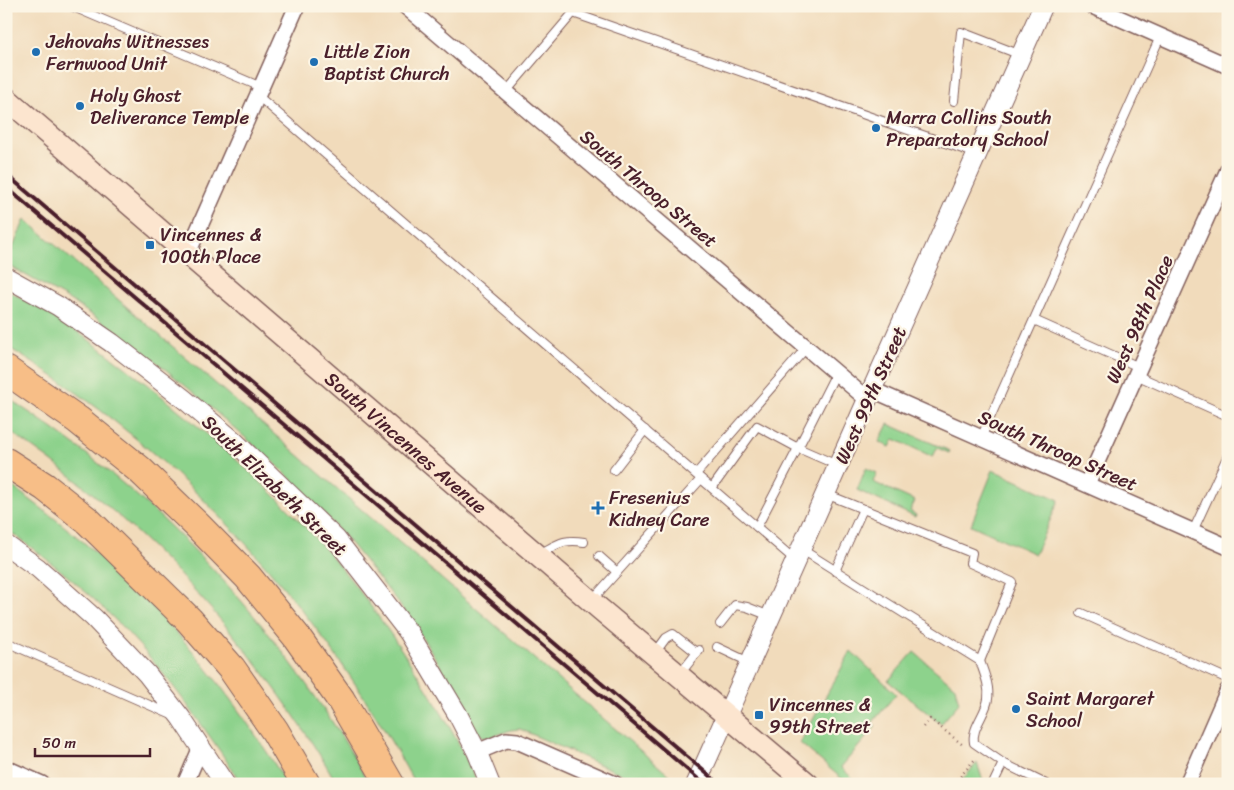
<svg xmlns="http://www.w3.org/2000/svg" width="1234" height="790" font-family="Sriracha,sans-serif">
  <rect width="100%" height="100%" fill="#fcf5e5"/>
  <filter id="ink" filterUnits="userSpaceOnUse"><feTurbulence type="fractalNoise" baseFrequency=".02" numOctaves="2"/><feDisplacementMap in="SourceGraphic" scale="10" xChannelSelector="R" yChannelSelector="G"/><feConvolveMatrix kernelMatrix="1 2 1 2 8 2 1 2 1" color-interpolation-filters="sRGB"/></filter>
  <filter id="wash" filterUnits="userSpaceOnUse"><feTurbulence type="fractalNoise" baseFrequency=".0096" numOctaves="4" result="noise"/><feDisplacementMap in="SourceGraphic" scale="20" xChannelSelector="R" yChannelSelector="G"/><feGaussianBlur stdDeviation="1.12" result="paint"/><feColorMatrix in="noise" values="0 0 0 0 0 0 0 0 0 0 0 0 0 0 0 0 0 1.4 0 .05"/><feComposite in="paint" operator="in"/></filter>
  <g filter="url(#wash)">
    <rect width="100%" height="100%" fill="#f1dbbb"/>
    <g fill="#8dd28c" stroke="#6c785c">
      <polygon points="25,219 678,783 678,784 644,784 520,729 511,730 488,738 480,735 473,725 456,692 428,646 397,601 350,543 321,510 279,467 194,393 137,346 73,302 6,264"/>
      <path d="M6,290C30,302 53,315 75,330C108,353 139,378 170,403C218,443 267,485 309,531C349,574 384,622 416,672C439,708 461,744 478,784H415C320,606 180,451 6,346Z"/>
      <path d="M6,397C123,472 224,568 304,681C328,714 350,748 369,784H337C322,757 305,732 288,707C212,598 117,503 6,429Z"/>
      <polygon points="888,424 950,451 949,453 937,448 933,457 894,439 890,447 879,442"/>
      <polygon points="866,468 877,473 873,482 915,501 910,511 916,515 915,517 857,490"/>
      <polygon points="993,470 1059,500 1035,554 971,525"/>
      <path d="M6,482C48,512 89,545 127,581C189,640 242,710 287,784H241C229,763 215,744 201,724C182,697 162,671 140,646C101,602 54,563 6,529Z"/>
      <polygon points="851,651 896,694 872,723 876,726 841,767 858,784 848,784 800,743"/>
      <polygon points="914,652 955,687 959,703 941,724 888,681"/>
      <polygon points="977,763 984,784 959,784"/>
    </g>
  </g>
  <g filter="url(#ink)">
    <g fill="none" stroke-linecap="round" stroke-linejoin="round">
      <g stroke="#84615d" stroke-width="10">
        <g id="service">
          <polyline points="71,6 261,87"/>
          <polyline points="573,13 977,154"/>
          <polyline points="505,93 573,13 573,6"/>
          <polyline points="258,96 795,560"/>
          <polyline points="954,101 961,32 1021,55"/>
          <polyline points="1034,320 1139,367"/>
          <polyline points="836,373 798,448 837,465"/>
          <polyline points="1136,375 1228,416"/>
          <polyline points="981,438 1160,37"/>
          <polyline points="614,470 645,430"/>
          <polyline points="696,474 806,348"/>
          <polyline points="712,488 757,426 798,448 757,527"/>
          <polyline points="1193,531 1228,455"/>
          <polyline points="801,549 980,661 1012,582 970,563 972,553 826,494"/>
          <path d="M539,554C557,545 563,538 584,542"/>
          <polyline points="599,556 617,572"/>
          <polyline points="835,571 863,509"/>
          <polyline points="592,600 701,479"/>
          <polyline points="1081,613 1228,679"/>
          <polyline points="720,624 735,605 747,607 770,616"/>
          <polyline points="6,642 172,715"/>
          <polyline points="717,647 749,662"/>
          <polyline points="655,653 666,638 673,634 697,653"/>
          <path d="M980,661C984,673 990,686 988,699C986,714 971,728 974,743L1003,763"/>
          <polyline points="680,674 699,650"/>
          <polyline points="993,784 1003,763 1046,784"/>
        </g>
      </g>
      <g stroke="#84615d" stroke-width="18">
        <g id="minor">
          <polyline points="405,6 868,400"/>
          <polyline points="1092,6 1228,66"/>
          <polyline points="188,253 297,6"/>
          <polyline points="873,390 1228,547"/>
          <polyline points="1087,484 1228,170"/>
          <polyline points="477,752 506,740 517,741 615,784"/>
          <polyline points="6,768 42,784"/>
          <polyline points="185,784 201,747"/>
          <polyline points="1187,784 1228,690"/>
        </g>
      </g>
      <g stroke="#84615d" stroke-width="21">
        <g id="tertiary">
          <polyline points="6,277 58,306 112,343 184,399 234,441 336,539 409,633 458,715 477,752 490,784"/>
          <polyline points="6,545 38,568 94,618 147,674 181,718 225,784"/>
          <polyline points="696,784 1043,6"/>
        </g>
      </g>
      <g stroke="#84615d" stroke-width="24">
        <g id="secondary">
          <path id="s1" d="M6,98L600,609L808,784"/>
        </g>
      </g>
      <g stroke="#84615d" stroke-width="30">
        <g id="motorway">
          <polyline points="6,370 78,420 140,470 198,526 248,577 296,636 341,700 390,784"/>
          <polyline points="6,462 45,487 88,521 189,620 232,669 275,731 306,784"/>
        </g>
      </g>
      <g stroke="#84615d" stroke-width="2.5" stroke-dasharray="1 4" stroke-linecap="butt">
        <polyline points="923,727 930,719 963,745"/>
        <polyline points="954,784 976,758"/>
      </g>
      <use href="#service" stroke="#fff" stroke-width="8"/>
      <use href="#minor" stroke="#fff" stroke-width="15"/>
      <use href="#tertiary" stroke="#fff" stroke-width="19"/>
      <use href="#secondary" stroke="#fce5cf" stroke-width="21"/>
      <use href="#motorway" stroke="#f7be87" stroke-width="28"/>
      <g stroke="#4a1f2b" stroke-width="4">
        <polyline points="6,174 719,784"/>
        <polyline points="6,187 704,784"/>
      </g>
    </g>
  </g>
  <g fill="#1f6fb2" stroke="#fcf5e5" stroke-width="2">
    <circle cx="36" cy="52" r="5"/>
    <circle cx="314" cy="62" r="5"/>
    <circle cx="80" cy="106" r="5"/>
    <circle cx="876" cy="128" r="5"/>
    <rect x="145" y="240" width="10" height="10" rx="2.5"/>
    <path d="M595.5 500.5h5v5h5v5h-5v5h-5v-5h-5v-5h5z"/>
    <circle cx="1016" cy="709" r="5"/>
    <rect x="754" y="710" width="10" height="10" rx="2.5"/>
  </g>
  <g text-anchor="middle" stroke-width="4.5" stroke-linejoin="round" paint-order="stroke">
    <g font-size="19" fill="#4a1f2b" stroke="#fcf5e5" text-anchor="start">
      <text x="46" y="48">Jehovahs Witnesses<tspan x="46" dy="22">Fernwood Unit</tspan></text>
      <text x="324" y="58">Little Zion<tspan x="324" dy="22">Baptist Church</tspan></text>
      <text x="90" y="102">Holy Ghost<tspan x="90" dy="22">Deliverance Temple</tspan></text>
      <text x="886" y="124">Marra Collins South<tspan x="886" dy="22">Preparatory School</tspan></text>
      <text x="160" y="241">Vincennes &amp;<tspan x="160" dy="22">100th Place</tspan></text>
      <text x="609" y="504">Fresenius<tspan x="609" dy="22">Kidney Care</tspan></text>
      <text x="1026" y="705">Saint Margaret<tspan x="1026" dy="22">School</tspan></text>
      <text x="769" y="711">Vincennes &amp;<tspan x="769" dy="22">99th Street</tspan></text>
    </g>
    <g font-size="19" fill="#4a1f2b" stroke="#fcf5e5">
      <text transform="translate(649 188) rotate(40)" y="7">South Throop Street</text>
      <text transform="translate(1139 319) rotate(-66)" y="7">West 98th Place</text>
      <text transform="translate(870 395) rotate(-66)" y="7">West 99th Street</text>
      <text dy="7" stroke="none"><textPath href="#s1" startOffset="528">South Vincennes Avenue</textPath></text>
      <text transform="translate(1058 450) rotate(24)" y="7">South Throop Street</text>
      <text transform="translate(275 485) rotate(44)" y="7">South Elizabeth Street</text>
    </g>
  </g>
  <rect width="1234" height="790" fill="none" stroke="#fcf5e5" stroke-width="25"/>
  <path d="M35 748v8h115v-8" fill="none" stroke="#4a1f2b" stroke-width="2.5"/>
  <text x="42" y="748" font-size="15" fill="#4a1f2b" stroke="#fcf5e5" stroke-width="4" paint-order="stroke">50 m</text>
</svg>
